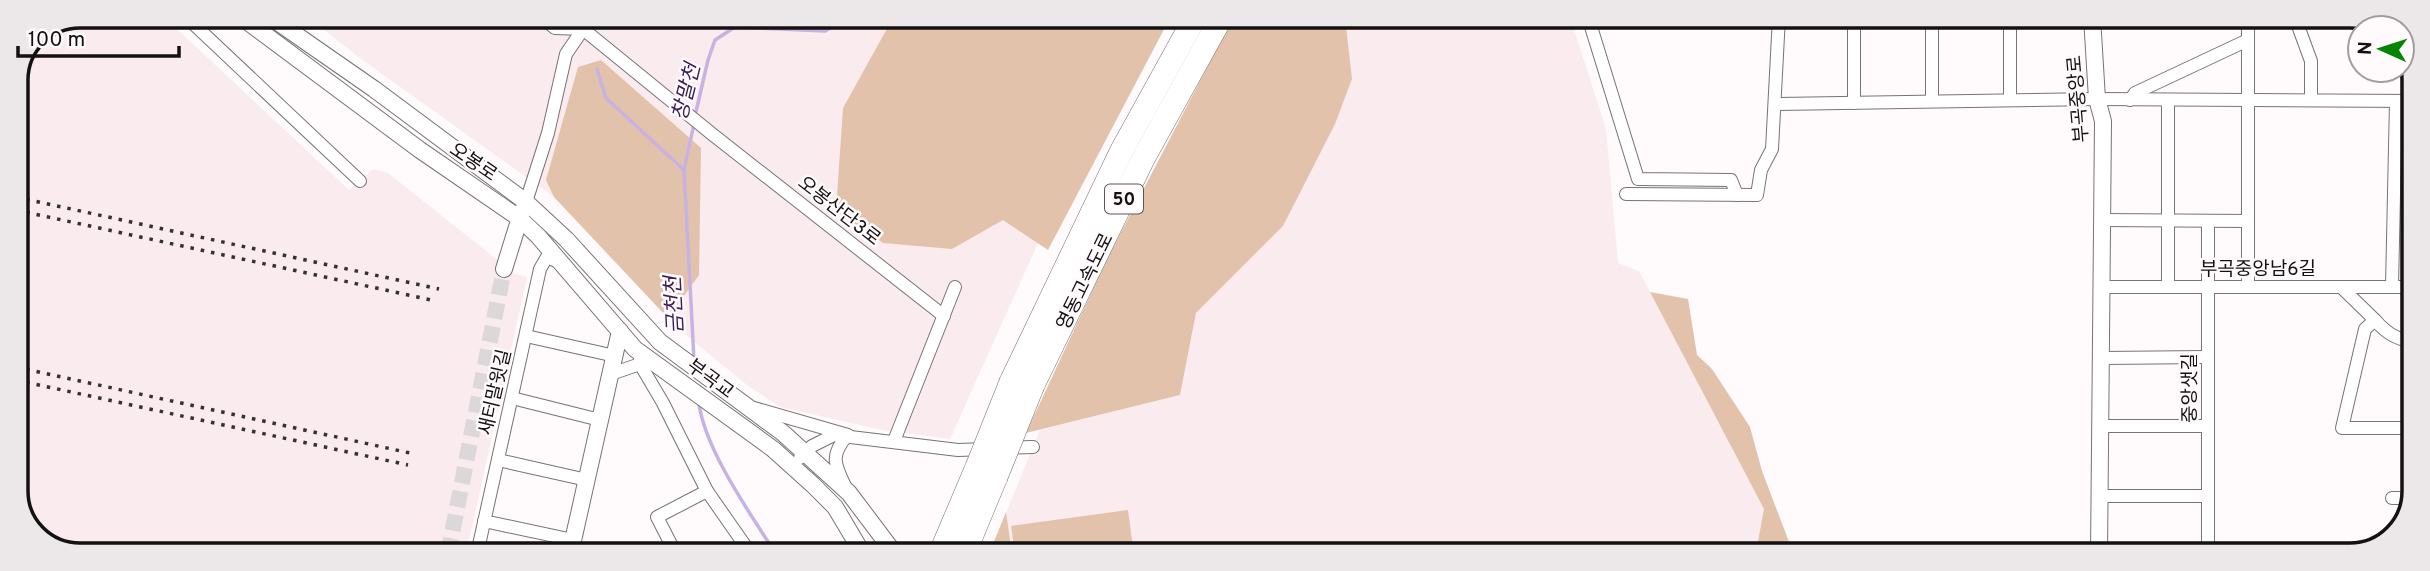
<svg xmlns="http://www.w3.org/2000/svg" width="2430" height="571" font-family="Overpass,'Noto Sans KR',sans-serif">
  <rect width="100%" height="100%" fill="#fffafb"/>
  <g fill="#f9ebee">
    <polygon points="80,16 163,16 349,190 373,169 388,173 515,274 527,277 466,554 67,554 32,534 16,499 16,79 35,34"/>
    <polygon points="306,16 880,16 892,21 843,108 952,249 1003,219 1038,243 950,439 882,430 780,407 747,385 675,326 554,197 360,58"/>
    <polygon points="1350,16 1570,17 1606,129 1618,263 1639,271 1764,509 1757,546 1761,555 989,554 1040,430 1180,395 1196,313 1283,226 1352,80 1346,26"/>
  </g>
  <g fill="#e3c2ab">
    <polygon points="894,16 1171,16 1048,250 1003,220 952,249 883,243 836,211 843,108"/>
    <polygon points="1234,16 1350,16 1346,26 1352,79 1335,124 1283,226 1196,313 1180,395 1026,433 1107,259"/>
    <polygon points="601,60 701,148 699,275 668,318 554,197 546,180 578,67"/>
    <polygon points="1650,292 1688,299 1697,355 1712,369 1750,427 1762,471 1794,555 1761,555 1757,546 1764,509"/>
    <polygon points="1128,510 1134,555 1015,554 1011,526"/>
    <polygon points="1006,512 1012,554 989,554"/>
  </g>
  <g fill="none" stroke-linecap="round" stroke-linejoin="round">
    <g stroke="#c7b3e3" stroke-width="3.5">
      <polyline points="597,69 606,98 684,170 694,360"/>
      <polyline points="695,116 708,60 715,40 735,27 825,31 853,16"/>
      <polyline points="684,170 694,124"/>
      <path d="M699,403C704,448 751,515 776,554"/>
    </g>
    <polyline stroke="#dcd7d8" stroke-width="16" stroke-dasharray="16 8" stroke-linecap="butt" points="448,554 504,269"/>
    <g stroke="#787374" stroke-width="14">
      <g id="minor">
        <polyline points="185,16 360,181"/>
        <polyline points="540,16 555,28 583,29 578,16"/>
        <polyline points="1588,17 1638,179 1731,180 1737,195"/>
        <polyline points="1854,17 1854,103"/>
        <polyline points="1932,17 1932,101"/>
        <polyline points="2248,17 2248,287"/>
        <polyline points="2297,17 2297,23 2311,61 2311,100"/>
        <polyline points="583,29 712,134 944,316"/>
        <polyline points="2010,100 2010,17"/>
        <polyline points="2130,100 2135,93 2248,40"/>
        <polyline points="1776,104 2097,99 2414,101"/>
        <polyline points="1626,194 1757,195 1761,170 1772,149 1779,17"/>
        <polyline points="526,202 548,133 566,54 592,16"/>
        <polyline points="2102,220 2248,221"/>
        <polyline points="2208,221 2208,555"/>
        <polyline points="2102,287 2413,287"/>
        <polyline points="2168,287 2168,100"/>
        <polyline points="2341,287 2375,320 2365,329 2342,428 2413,428"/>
        <polyline points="2392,287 2396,101"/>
        <path d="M2375,320C2386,333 2396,339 2413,342"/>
        <polyline points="526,336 615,356"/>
        <polyline points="640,352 640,364 663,403 707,491 751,554"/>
        <polyline points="2101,358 2208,357"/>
        <polyline points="611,374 640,364"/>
        <polyline points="512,398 600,420"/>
        <path d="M754,408L848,435C829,455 835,466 846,488"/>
        <polyline points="2100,426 2208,426"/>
        <polyline points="894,441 955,287"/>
        <polyline points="1004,448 1033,447"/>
        <polyline points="800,458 812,446 834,435 958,450 986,449"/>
        <polyline points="498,460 587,480"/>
        <polyline points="2100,496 2208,496"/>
        <polyline points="2392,498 2413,498"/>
        <polyline points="484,521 573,540"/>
        <polyline points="477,554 540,269 547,257 561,263"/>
        <polyline points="676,554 657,517 707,491"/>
      </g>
    </g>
    <g stroke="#787374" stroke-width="18">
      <g id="tertiary">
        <polyline points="240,16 420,150 519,218 538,236 635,349 773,449 813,485 835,507 863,554"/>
        <polyline points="269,16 374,89 526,202 566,239 660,342 783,433 849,493 895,554"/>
        <polyline points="2092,17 2097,99 2103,121 2099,555"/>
        <polyline points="504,269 522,211"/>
        <polyline points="570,554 620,331"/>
      </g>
    </g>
    <g stroke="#787374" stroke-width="24">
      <g id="motorway">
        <polyline points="1011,382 1122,150 1196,16"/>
        <polyline points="1033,385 1143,159 1222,16"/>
        <polyline points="940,554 977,467"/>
        <polyline points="964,554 996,477"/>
      </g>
    </g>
    <use href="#minor" stroke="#fff" stroke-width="12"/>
    <use href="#tertiary" stroke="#fff" stroke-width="16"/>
    <use href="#motorway" stroke="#fff" stroke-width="23"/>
    <g stroke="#333131" stroke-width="3.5" stroke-dasharray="3.5 7" stroke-linecap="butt">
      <polyline points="16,197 439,289"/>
      <polyline points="16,210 436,301"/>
      <polyline points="16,367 410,453"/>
      <polyline points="16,380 408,465"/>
    </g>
    <g stroke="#787374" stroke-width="24" stroke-linecap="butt">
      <g id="motorway-bridge">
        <polyline points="977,467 1011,382"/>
        <polyline points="996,477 1033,385"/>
      </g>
    </g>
    <use href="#motorway-bridge" stroke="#fff" stroke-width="23"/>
  </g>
  <g text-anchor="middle" stroke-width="5" stroke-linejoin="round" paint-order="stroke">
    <rect fill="#fffafb" stroke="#5a5757" stroke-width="2" x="1105" y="184.5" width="38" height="29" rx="5"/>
    <g font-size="18" font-weight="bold" fill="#131111">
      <text x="1124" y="205">50</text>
    </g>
    <g font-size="19" fill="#131111" stroke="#fffafb">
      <text transform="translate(2077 99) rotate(-95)" y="7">부곡중앙로</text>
      <text transform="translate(474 161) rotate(34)" y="7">오봉로</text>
      <text transform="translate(840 210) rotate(38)" y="7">오봉산단3로</text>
      <text x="2258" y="275">부곡중앙남6길</text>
      <text transform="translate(1084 281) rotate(-64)" y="7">영동고속도로</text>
      <text transform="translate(711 378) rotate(36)" y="7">부곡교</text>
      <text transform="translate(2189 388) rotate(-90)" y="7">중앙샛길</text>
      <text transform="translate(494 392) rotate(-77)" y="7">새터말윗길</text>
    </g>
    <g font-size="21" font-style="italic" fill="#3a1e57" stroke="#fffafb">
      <text transform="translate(686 92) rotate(-76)" y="7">창말천</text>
      <text transform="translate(674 305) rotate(-93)" y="7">금천천</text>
    </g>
  </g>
  <path d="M0 0H2430V571H0ZM80 28H2350A52 52 0 0 1 2402 80V491A52 52 0 0 1 2350 543H80A52 52 0 0 1 28 491V80A52 52 0 0 1 80 28Z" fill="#ece7e8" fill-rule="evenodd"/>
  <path fill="none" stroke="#131111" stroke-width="3.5" d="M80 28H2350A52 52 0 0 1 2402 80V491A52 52 0 0 1 2350 543H80A52 52 0 0 1 28 491V80A52 52 0 0 1 80 28Z"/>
  <g transform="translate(2381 49) rotate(273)"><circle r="33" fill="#fffafb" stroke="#a19d9d" stroke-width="2"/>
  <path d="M0-5L12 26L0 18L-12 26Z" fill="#058503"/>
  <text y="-10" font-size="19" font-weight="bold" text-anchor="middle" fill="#131111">N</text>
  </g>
  <path d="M18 46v10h161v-10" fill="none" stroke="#131111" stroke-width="3.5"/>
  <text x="28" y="46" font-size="21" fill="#131111" stroke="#fffafb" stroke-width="5" paint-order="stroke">100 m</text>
</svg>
